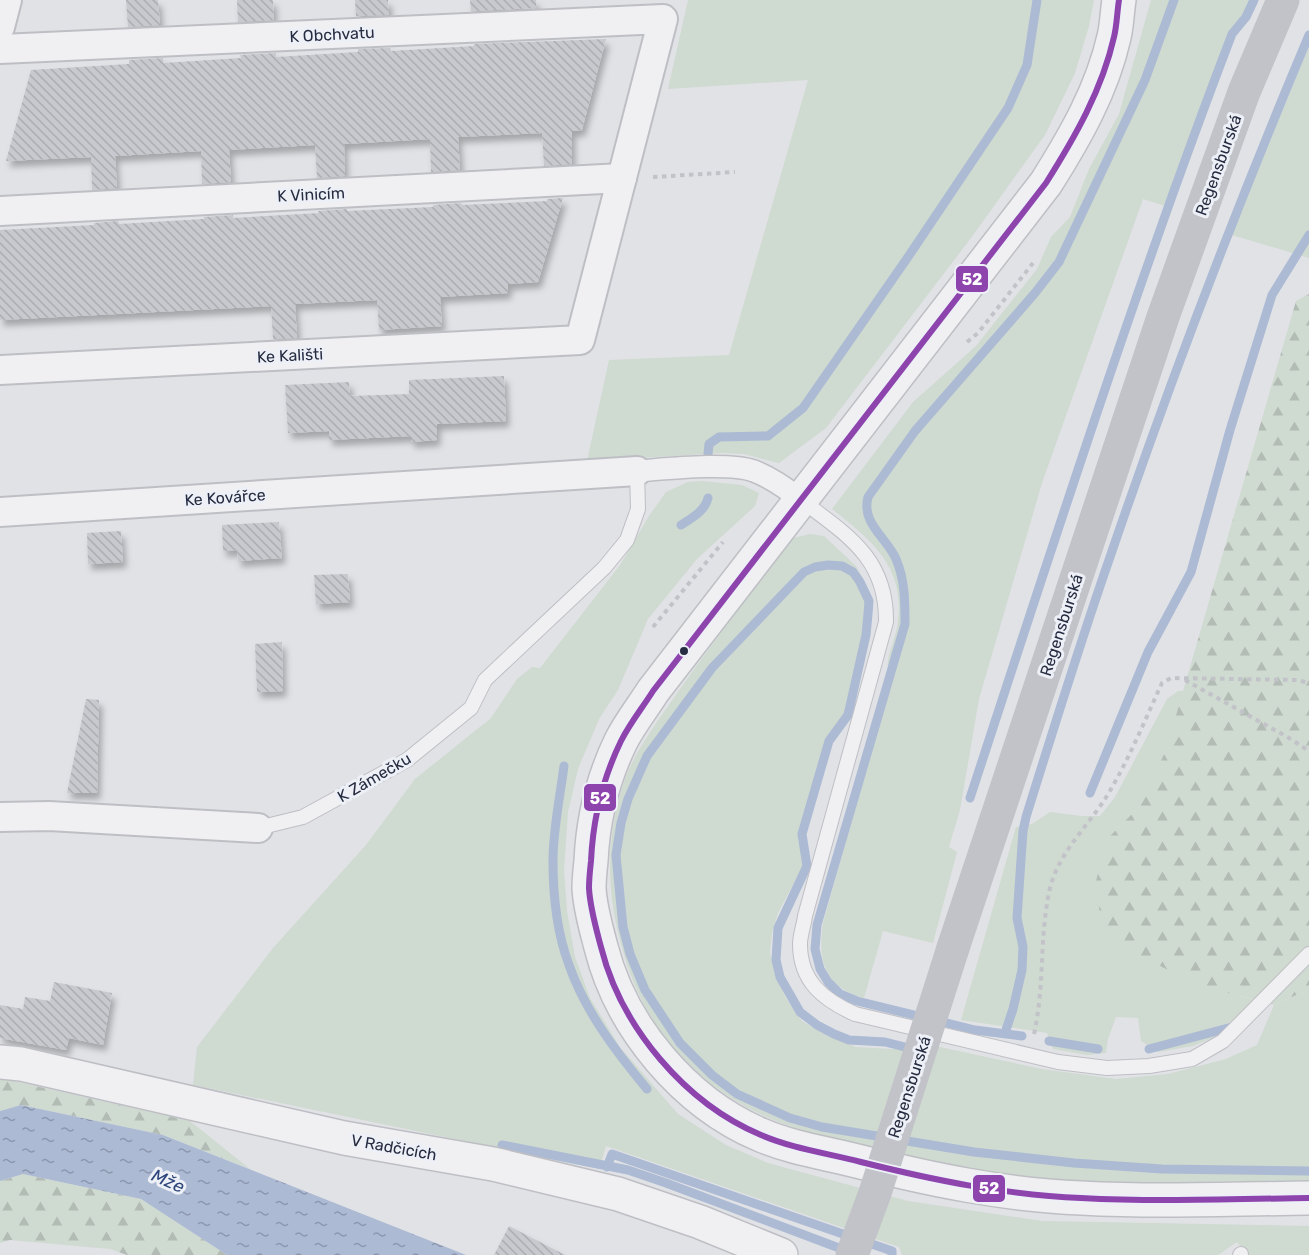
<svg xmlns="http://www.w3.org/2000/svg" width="1309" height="1255" font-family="Rubik,sans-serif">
  <defs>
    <pattern id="forest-firs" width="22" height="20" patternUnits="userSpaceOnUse" patternTransform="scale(1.5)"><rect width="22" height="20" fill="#cfdad0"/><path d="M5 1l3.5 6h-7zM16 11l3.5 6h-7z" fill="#b2bbb4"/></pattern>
    <pattern id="water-ripples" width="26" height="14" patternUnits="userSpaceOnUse" patternTransform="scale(1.5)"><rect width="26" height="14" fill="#acbad4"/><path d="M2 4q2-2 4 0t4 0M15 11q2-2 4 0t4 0" fill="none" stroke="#8c97ae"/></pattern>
    <pattern id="building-back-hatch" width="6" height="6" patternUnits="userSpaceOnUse" patternTransform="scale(1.5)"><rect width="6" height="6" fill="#c8c9ce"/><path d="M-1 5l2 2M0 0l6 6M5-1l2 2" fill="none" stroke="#acadb2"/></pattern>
    <filter id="shadow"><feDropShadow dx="3.5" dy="6" stdDeviation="3" flood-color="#0004"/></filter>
  </defs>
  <rect width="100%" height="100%" fill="#e1e2e6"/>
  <g fill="#cfdad0">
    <polygon points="688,0 1094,0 1089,26 1075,73 1045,135 971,238 826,428 779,463 744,454 723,453 587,461 609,360 729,355 808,80 668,89"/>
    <path d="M1151,0H1250L1246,9L1229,33L1165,206L1143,199L1042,483L979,699L960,810L949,847L957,852L933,943L883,931L864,998C825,988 817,961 823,923L890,684C889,677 887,668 888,661C890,647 897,635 898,621C905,566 870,539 832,509L913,402L976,346L1037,269L1051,237L1070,217L1089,169L1119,114Z"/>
    <polygon points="1309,47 1309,258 1232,235 1258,167"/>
    <polygon points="702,481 742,485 759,493 755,506 697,559 648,619 618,690 599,719 578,769 568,812 564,870 567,911 575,957 590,998 620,1047 678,1114 726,1145 768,1163 908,1201 1042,1221 1309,1226 1309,1255 1247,1255 1237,1242 1218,1255 902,1255 899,1247 606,1146 599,1169 193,1085 197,1047 273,948 366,845 415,779 491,718 517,679 532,667 540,668 620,565 649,516 666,492 688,482"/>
    <path d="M810,534L824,536L856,566L863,578L867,610L846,712L828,736L799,835L803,866L778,913L772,934L770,952L775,974L786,998L802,1021L826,1035L856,1047L893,1049L935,1046L1042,1069L1116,1079L1168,1074L1226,1059L1257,1045L1274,1005L1303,992L1309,1002V1181C1246,1180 1184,1183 1121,1183C1100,1183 1079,1185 1058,1183C1008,1178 959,1166 910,1156C872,1147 832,1140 795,1128C713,1101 650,1041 625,958C606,897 604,840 625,779C635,751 656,724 673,699C711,644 753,591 793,538Z"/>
    <polygon points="1178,691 1183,691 1167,750 1140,806 1107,839 1236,995 1254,1000 1222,1034 1193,1046 1158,1052 1141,1041 1138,1018 1116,1017 1108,1039 1106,1053 1087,1055 1053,1049 1047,1033 961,1020 1016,827 1032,824 1050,812 1081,816 1100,816 1115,797 1167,699"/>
  </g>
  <g fill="url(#forest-firs)">
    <polygon points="1309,294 1309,1002 1303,992 1274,1005 1192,983 1138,954 1101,924 1096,881 1107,839 1140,806 1166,750 1296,301"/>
    <polygon points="0,1078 190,1121 250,1169 163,1135 21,1105 0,1111"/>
    <polygon points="23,1174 141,1199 227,1255 127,1255 110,1249 10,1240 0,1243 0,1181"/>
  </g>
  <polygon fill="url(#water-ripples)" points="21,1105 163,1135 466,1255 227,1255 141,1199 23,1174 0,1181 0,1111"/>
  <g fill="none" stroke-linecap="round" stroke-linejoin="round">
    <g stroke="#acbad4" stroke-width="9">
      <polyline points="708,454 709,444 719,437 768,436 803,408 908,257 1008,108 1027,65 1037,0"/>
      <path d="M681,525C692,518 705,511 708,498"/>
      <path d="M564,766C560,797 553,829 553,861C553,896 557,933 569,965C585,1011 616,1052 647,1089"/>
      <polyline points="1090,793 1148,652 1191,572 1230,430 1272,295 1309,235"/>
      <path d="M970,798C1054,542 1136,285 1232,34L1246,17L1254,0"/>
      <path d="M1005,1033L1013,1009L1022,970L1023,947L1017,918L1023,831L1026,817C1053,730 1080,643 1110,557C1170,381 1237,206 1309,35"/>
      <path d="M1022,1036L975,1030L857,1001L840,994L828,982L820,969L815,949L817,925L905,624C905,601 905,580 896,559C886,537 861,523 868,497L915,431L1035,293L1059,262L1145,80L1174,0"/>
      <polyline points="1049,1041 1098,1049"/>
      <polyline points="913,1049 885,1042 849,1040 834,1034 817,1025 800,1012 780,977 776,960 778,928 807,866 802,834 829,741 848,715 866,635 868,614 869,601 860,582 853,572 842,566 828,565 815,567 804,572 712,668 647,756 628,799 621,823 616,855 623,927 630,954 645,990 680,1043 712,1075 737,1094 790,1118 822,1127 974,1152 1074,1163 1162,1169 1309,1171"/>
      <polyline points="1149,1049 1232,1027"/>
      <polyline points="502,1145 628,1170 666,1183 847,1251"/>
      <polyline points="607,1167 612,1154 892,1251 892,1255"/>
    </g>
  </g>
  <g fill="url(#building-back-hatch)" filter="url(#shadow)">
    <polygon points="126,0 158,0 160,25 128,27"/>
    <polygon points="237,0 273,0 274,20 238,22"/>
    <polygon points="355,0 388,0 389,15 356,16"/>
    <polygon points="470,0 536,0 536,8 471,11"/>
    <polygon points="606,39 582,130 572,131 572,164 544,166 542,133 458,137 460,170 431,172 430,139 344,144 345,176 317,178 315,145 229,150 231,182 202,184 201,151 115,156 117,188 92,190 91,157 6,161 31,70 129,64 129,60 163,58 163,63 241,58 240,55 276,53 276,57 358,52 358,49 390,48 391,51 474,46 474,44"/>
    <polygon points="563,198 538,282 508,284 508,293 440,297 442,326 379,330 377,300 295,304 297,338 273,339 271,306 0,320 0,230 94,225 94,223 118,221 119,224 204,219 204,217 233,215 233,218 319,213 318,211 347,209 347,211 433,207 433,205 461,203 462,205 547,201 547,199"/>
    <polygon points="504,376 506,421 437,424 437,440 411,442 411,436 329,440 329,431 288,433 285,385 349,382 350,396 409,394 409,380"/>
    <polygon points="279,522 282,558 238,561 237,550 223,551 222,525"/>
    <polygon points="121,531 123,562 88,564 87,533"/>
    <polygon points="348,574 350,602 316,604 314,575"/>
    <polygon points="282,642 283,691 257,692 255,644"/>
    <polygon points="86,699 99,700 97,793 67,793"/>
    <polygon points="54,982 112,993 103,1045 69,1038 66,1050 0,1038 0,1005 23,1009 25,997 50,1001"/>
    <polygon points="509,1226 565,1255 494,1255"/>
  </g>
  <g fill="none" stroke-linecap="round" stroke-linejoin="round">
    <g stroke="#bebfc4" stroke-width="16">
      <g id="service">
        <path d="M801,500C847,535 887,558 886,622L805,916C804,925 800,935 800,944C800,982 824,1000 855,1014L1058,1062L1107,1068L1149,1066L1192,1059L1223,1041L1309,954"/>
        <polyline points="258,828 303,817 407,760 471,708 485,680 604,568 627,540 638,509 637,471"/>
        <polyline points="1240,1255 1241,1254"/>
      </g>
    </g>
    <g stroke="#bebfc4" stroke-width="24">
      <path id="pedestrian" d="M637,471C666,469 729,462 754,471C772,478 786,488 801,500"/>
    </g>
    <g stroke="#bebfc4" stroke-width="32">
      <g id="minor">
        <polyline points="0,27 7,0"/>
        <polyline points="0,49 663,19 580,340 0,370"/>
        <polyline points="0,211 622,178"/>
        <polyline points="0,512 637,471"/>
        <polyline points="0,817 49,816 258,828"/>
      </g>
    </g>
    <g stroke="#bebfc4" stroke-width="36">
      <g id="tertiary">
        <path d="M1119,0C1117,12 1117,25 1114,37C1102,90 1075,137 1046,183L653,691C643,707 630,723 621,741C602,780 593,818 591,861C590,870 589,879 589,888C590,908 596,928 601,947C621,1027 685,1103 761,1135C794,1149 827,1153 861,1162C933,1180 1006,1195 1081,1198C1156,1202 1233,1199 1309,1198"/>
        <polyline points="0,1062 21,1064 344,1138 493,1164 618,1194 700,1222 781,1255"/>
      </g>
    </g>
    <g stroke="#c2c3c9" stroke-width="4" stroke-dasharray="4.5 4.5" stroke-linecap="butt">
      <polyline points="653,177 735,172"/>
      <polyline points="967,342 978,333 1033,263"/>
      <polyline points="653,627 723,542"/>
      <polyline points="1185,680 1289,738 1309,751"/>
      <path d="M1034,1034C1045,986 1039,936 1050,888C1059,853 1086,828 1105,799C1128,762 1144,722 1162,683L1171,678L1297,680L1309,683"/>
    </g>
    <use href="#service" stroke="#f0f0f3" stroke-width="14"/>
    <use href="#pedestrian" stroke="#f0f0f3" stroke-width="21"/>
    <use href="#minor" stroke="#f0f0f3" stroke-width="28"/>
    <use href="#tertiary" stroke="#f0f0f3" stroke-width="33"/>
    <polyline stroke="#c2c3c9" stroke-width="33" points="953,948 1163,317 1244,92 1283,0"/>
    <polyline stroke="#c2c3c9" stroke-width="33" points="852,1255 875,1193 953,948"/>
    <g stroke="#edf0f6" stroke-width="10">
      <path id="bus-1" d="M1119,0C1117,12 1117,25 1114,37C1102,90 1075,137 1046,183L653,691C643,707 630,723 621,741C602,780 593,818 591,861C590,870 589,879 589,888C590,908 596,928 601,947C621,1027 685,1103 761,1135C794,1149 827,1153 861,1162C933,1180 1006,1195 1081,1198C1156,1202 1233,1199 1309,1198"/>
    </g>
    <use href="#bus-1" stroke="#8e44ad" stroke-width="6"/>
  </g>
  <circle fill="#262c41" stroke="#edf0f6" stroke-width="2" cx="684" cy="651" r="5"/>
  <g text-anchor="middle" stroke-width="6" stroke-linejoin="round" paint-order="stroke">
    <g font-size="16" fill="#262c41" stroke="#edf0f6">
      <text transform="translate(332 34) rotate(-3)" y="6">K Obchvatu</text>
      <text transform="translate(1218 165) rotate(-70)" y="6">Regensburská</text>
      <text transform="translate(311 194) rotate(-3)" y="6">K Vinicím</text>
      <text transform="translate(290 355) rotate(-3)" y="6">Ke Kališti</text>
      <text transform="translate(225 497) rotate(-4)" y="6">Ke Kovářce</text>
      <text transform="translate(1061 625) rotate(-72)" y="6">Regensburská</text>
      <text transform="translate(374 777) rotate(-30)" y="6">K Zámečku</text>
      <text transform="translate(909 1087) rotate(-72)" y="6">Regensburská</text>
      <text transform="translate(394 1147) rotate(10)" y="6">V Radčicích</text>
    </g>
    <g font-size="18" font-style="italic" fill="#2c4479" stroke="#edf0f6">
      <text transform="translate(168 1181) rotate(24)" y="6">Mže</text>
    </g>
  </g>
  <g stroke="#edf0f6" stroke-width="2">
    <rect x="955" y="265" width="34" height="28" rx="6" fill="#8e44ad"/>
    <rect x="583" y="783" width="34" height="29" rx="6" fill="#8e44ad"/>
    <rect x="972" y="1174" width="34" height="29" rx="6" fill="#8e44ad"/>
  </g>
  <g font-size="16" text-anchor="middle" font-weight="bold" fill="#fff">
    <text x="972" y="285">52</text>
    <text x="600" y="804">52</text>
    <text x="989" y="1194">52</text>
  </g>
</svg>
